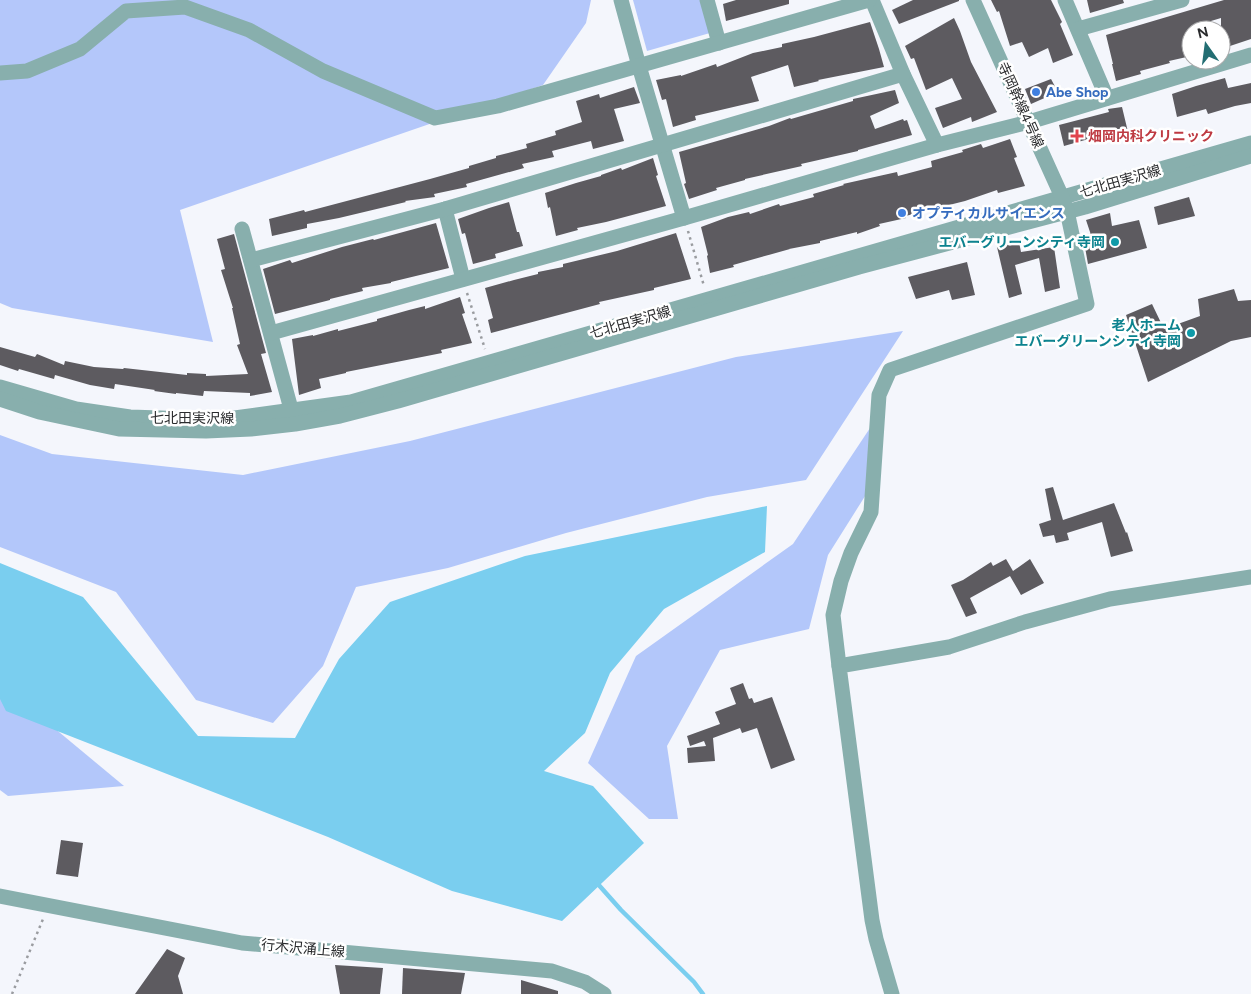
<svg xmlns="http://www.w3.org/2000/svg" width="1251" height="994" font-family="Figtree,'Noto Sans JP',sans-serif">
  <rect width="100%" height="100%" fill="#f4f6fc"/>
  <g fill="#b4c7fa">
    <polygon points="0,0 591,0 586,23 543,85 180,210 213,342 12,308 0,303"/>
    <polygon points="633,0 701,0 710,33 647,51"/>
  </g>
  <g fill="#b3c7fa">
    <polygon points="903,331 806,480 707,497 566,533 448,568 356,587 323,666 273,723 196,700 116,592 0,547 0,435 52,454 243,475 410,441 736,357"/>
    <polygon points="874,422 867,493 828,555 809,629 720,650 667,746 678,819 649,819 588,763 636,656 793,544"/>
    <polygon points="0,683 124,786 8,796 0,790"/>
  </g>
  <polygon fill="#7aceef" points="767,506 765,552 664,609 610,673 585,733 544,771 593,786 644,843 562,921 452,891 328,837 6,711 0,699 0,563 83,597 198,736 295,738 339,659 390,602 525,556"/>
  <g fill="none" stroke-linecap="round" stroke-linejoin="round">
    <polyline stroke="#7aceef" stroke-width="4.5" points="597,883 621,910 694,982 703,994"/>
  </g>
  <g fill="#5d5b60">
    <polygon points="736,0 789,0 789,4 726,21 723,4"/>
    <polygon points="913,0 959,0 959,1 899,24 892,10"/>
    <polygon points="991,0 1051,0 1062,22 1060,24 1073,55 1053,63 1048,48 1029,57 1022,42 1010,46 999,11 997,12"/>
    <polygon points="1087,0 1123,0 1124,3 1090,13"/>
    <polygon points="1224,0 1251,0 1251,39 1221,49 1221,18 1191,27 1191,56 1169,61 1170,63 1140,71 1141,74 1116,81 1112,64 1113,64 1106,35"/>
    <polygon points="954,18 960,31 971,62 997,112 972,122 971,117 943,128 935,108 962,99 952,78 926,90 914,58 911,59 905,46"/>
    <polygon points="870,22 879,49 884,67 818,80 819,81 794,87 788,65 751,77 759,101 695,116 696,120 673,127 666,99 662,100 656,80 681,75 681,76 716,64 717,67 753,53 782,47 782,44 814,37"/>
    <polygon points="1225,78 1228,88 1251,83 1251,103 1235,106 1208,114 1206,109 1177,117 1172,94 1196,86"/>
    <polygon points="1051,79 1058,92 1031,104 1025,89"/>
    <polygon points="634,87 640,103 614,109 624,141 593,149 591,141 552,151 554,157 522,164 524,168 466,184 467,187 434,194 435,197 405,201 406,202 339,218 307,224 307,228 272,236 269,219 304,210 305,212 430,179 469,168 469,166 496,158 496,156 527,148 526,144 556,135 555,131 582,122 576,101 599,94 600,98"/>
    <polygon points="895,90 899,103 870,116 875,129 903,119 904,121 907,120 912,135 858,150 858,151 801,164 802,166 745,179 745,180 716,188 717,190 689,199 684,184 686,183 679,152 769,126 790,118 791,119 853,101 853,99"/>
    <polygon points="1122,107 1128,132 1114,135 1113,132 1064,146 1059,125 1109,112 1108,109"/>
    <polygon points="1010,139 1017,157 1014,158 1025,186 998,193 997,190 965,201 937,208 937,209 905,216 906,218 879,224 880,226 857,234 857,232 820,241 820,243 789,249 790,249 733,265 734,267 710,273 707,256 708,255 701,227 728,217 749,212 750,214 779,204 780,206 814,197 813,194 844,185 843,184 897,172 898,176 932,167 931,161 963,152 962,150 981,144 983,148"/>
    <polygon points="653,158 658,175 656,176 666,206 606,222 577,228 578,230 556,236 550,207 548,208 545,193 576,183 601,176 601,175 621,168 622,170"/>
    <polygon points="1189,197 1195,216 1158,225 1154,207"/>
    <polygon points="509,202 517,232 519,232 523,246 495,254 496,258 473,264 465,233 462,234 458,219 489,208"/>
    <polygon points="1110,213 1112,226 1139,220 1147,248 1088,264 1083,236 1091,235 1086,220"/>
    <polygon points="436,223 449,268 391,282 391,283 362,288 363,291 330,299 330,300 275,314 263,269 290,260 292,263 342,247 373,239 374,240"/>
    <polygon points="676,233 691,279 654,288 654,290 599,302 600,304 491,333 488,320 493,318 485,288 514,280 538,274 538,272 563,267 563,264 617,251"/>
    <polygon points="234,234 266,353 261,354 272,392 250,396 250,393 204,391 203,396 176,393 176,394 154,391 155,390 115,384 114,389 90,385 55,375 54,379 19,369 18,371 0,365 0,347 35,357 37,354 64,365 65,361 94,367 123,369 124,368 187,375 187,373 206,374 206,376 248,374 237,345 240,344 232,308 233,308 221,270 225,269 217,239"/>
    <polygon points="1019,242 1021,252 1054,247 1060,288 1045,292 1039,258 1015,265 1022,294 1009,298 997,247"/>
    <polygon points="967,262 975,295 952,300 949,290 916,299 908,277"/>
    <polygon points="1234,289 1238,301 1251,300 1251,337 1231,341 1148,382 1126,315 1152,304 1164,329 1200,316 1198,299"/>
    <polygon points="460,297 465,313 462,314 472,343 441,350 442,353 346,372 346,373 319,379 321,388 299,395 292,339 313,335 313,336 338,329 338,331 377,321 377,319 409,310 425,306 425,309"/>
    <polygon points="1053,487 1063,520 1114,503 1126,533 1127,532 1133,551 1111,557 1102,522 1067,533 1069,540 1056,543 1054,535 1043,537 1039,524 1051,520 1045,489"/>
    <polygon points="1006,559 1013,571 1030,559 1044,583 1021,595 1010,576 970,598 977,613 966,617 951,585 963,580 991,562 993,566"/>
    <polygon points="743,683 749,699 752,698 754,703 772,697 795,760 771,769 757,728 742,733 740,728 713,738 715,761 688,763 687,748 706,746 704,741 690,746 687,736 720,724 715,712 736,704 730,688"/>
    <polygon points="61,840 83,843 78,877 56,874"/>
    <polygon points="167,949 185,958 178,976 183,994 135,994"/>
    <polygon points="335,965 383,968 380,994 340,994"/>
    <polygon points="403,968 465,973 461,994 402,994"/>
    <polygon points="521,980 558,991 558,994 521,994"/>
  </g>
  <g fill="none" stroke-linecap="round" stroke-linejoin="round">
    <g stroke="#9a9ca0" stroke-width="2.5" stroke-dasharray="2.5 4" stroke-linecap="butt">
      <polyline points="688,231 704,286"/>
      <polyline points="467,293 485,349"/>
      <polyline points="12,994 43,919"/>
    </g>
    <g stroke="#88afad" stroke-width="15">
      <polyline points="621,0 639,66 684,218"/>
      <polyline points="707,0 719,43"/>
      <polyline points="872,0 903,74 937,145"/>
      <polyline points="1065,0 1107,98"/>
      <polyline points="1078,29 1182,0"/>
      <polyline points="0,73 27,71 80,49 126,11 185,7 249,30 323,71 435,118 498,106 869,0"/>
      <polyline points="445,209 463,279"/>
      <polyline points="242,229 294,420"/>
      <polyline points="251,260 445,209 903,74"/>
      <polyline points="271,333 684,218 937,145 1029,122 1251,55"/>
      <polyline points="0,387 76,409 130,417 220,420 351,402 1251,143"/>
      <polyline points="0,399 39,412 119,429 206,431 251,429 295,424 340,416 398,401 859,267 1085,207 1251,156"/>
      <polyline points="839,666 833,615 841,581 851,553 871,512 879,395 890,370 1087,304 1067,211 1062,197 973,0"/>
      <polyline points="0,896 242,943 552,971 585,982 604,994"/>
      <polyline points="892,994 876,939 872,920 839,666 949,647 1025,622 1110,599 1251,577"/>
    </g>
  </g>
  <g fill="#3f7fe0" stroke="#fff" stroke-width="2">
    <circle cx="1036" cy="92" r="5"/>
    <circle cx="902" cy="213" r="5"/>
  </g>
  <path fill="#e0444e" stroke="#fff" stroke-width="2" d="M1074.5 128.5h5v5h5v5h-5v5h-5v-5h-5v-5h5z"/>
  <g fill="#0f9aa8" stroke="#fff" stroke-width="2">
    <circle cx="1115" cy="242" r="5"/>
    <circle cx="1191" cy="333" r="5"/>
  </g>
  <g text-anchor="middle" stroke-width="5" stroke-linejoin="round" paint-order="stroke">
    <g font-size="14" font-weight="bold" fill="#366cbe" stroke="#fff" text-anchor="start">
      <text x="1046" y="97">Abe Shop</text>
      <text x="912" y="218">オプティカルサイエンス</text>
    </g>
    <g font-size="14" fill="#2a2b2d" stroke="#fff">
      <text transform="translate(1021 105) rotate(66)" y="5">寺岡幹線4号線</text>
      <text transform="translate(1120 181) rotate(-16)" y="5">七北田実沢線</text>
      <text transform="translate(630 322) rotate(-16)" y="5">七北田実沢線</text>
      <text x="192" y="423">七北田実沢線</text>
      <text transform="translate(303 948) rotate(5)" y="5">行木沢涌上線</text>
    </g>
    <g font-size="14" font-weight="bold" fill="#be3a42" stroke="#fff" text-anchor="start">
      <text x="1088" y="141">畑岡内科クリニック</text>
    </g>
    <g font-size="14" font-weight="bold" fill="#0d838f" stroke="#fff" text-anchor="end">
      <text x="1105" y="247">エバーグリーンシティ寺岡</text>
      <text x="1181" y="330">老人ホーム<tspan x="1181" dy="16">エバーグリーンシティ寺岡</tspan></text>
    </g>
  </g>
  <g transform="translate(1206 45) rotate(346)"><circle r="24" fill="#ffffff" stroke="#aaaaab"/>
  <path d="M0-4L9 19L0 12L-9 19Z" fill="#236e73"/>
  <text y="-8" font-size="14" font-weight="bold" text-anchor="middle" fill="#2a2b2d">N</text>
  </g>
</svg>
